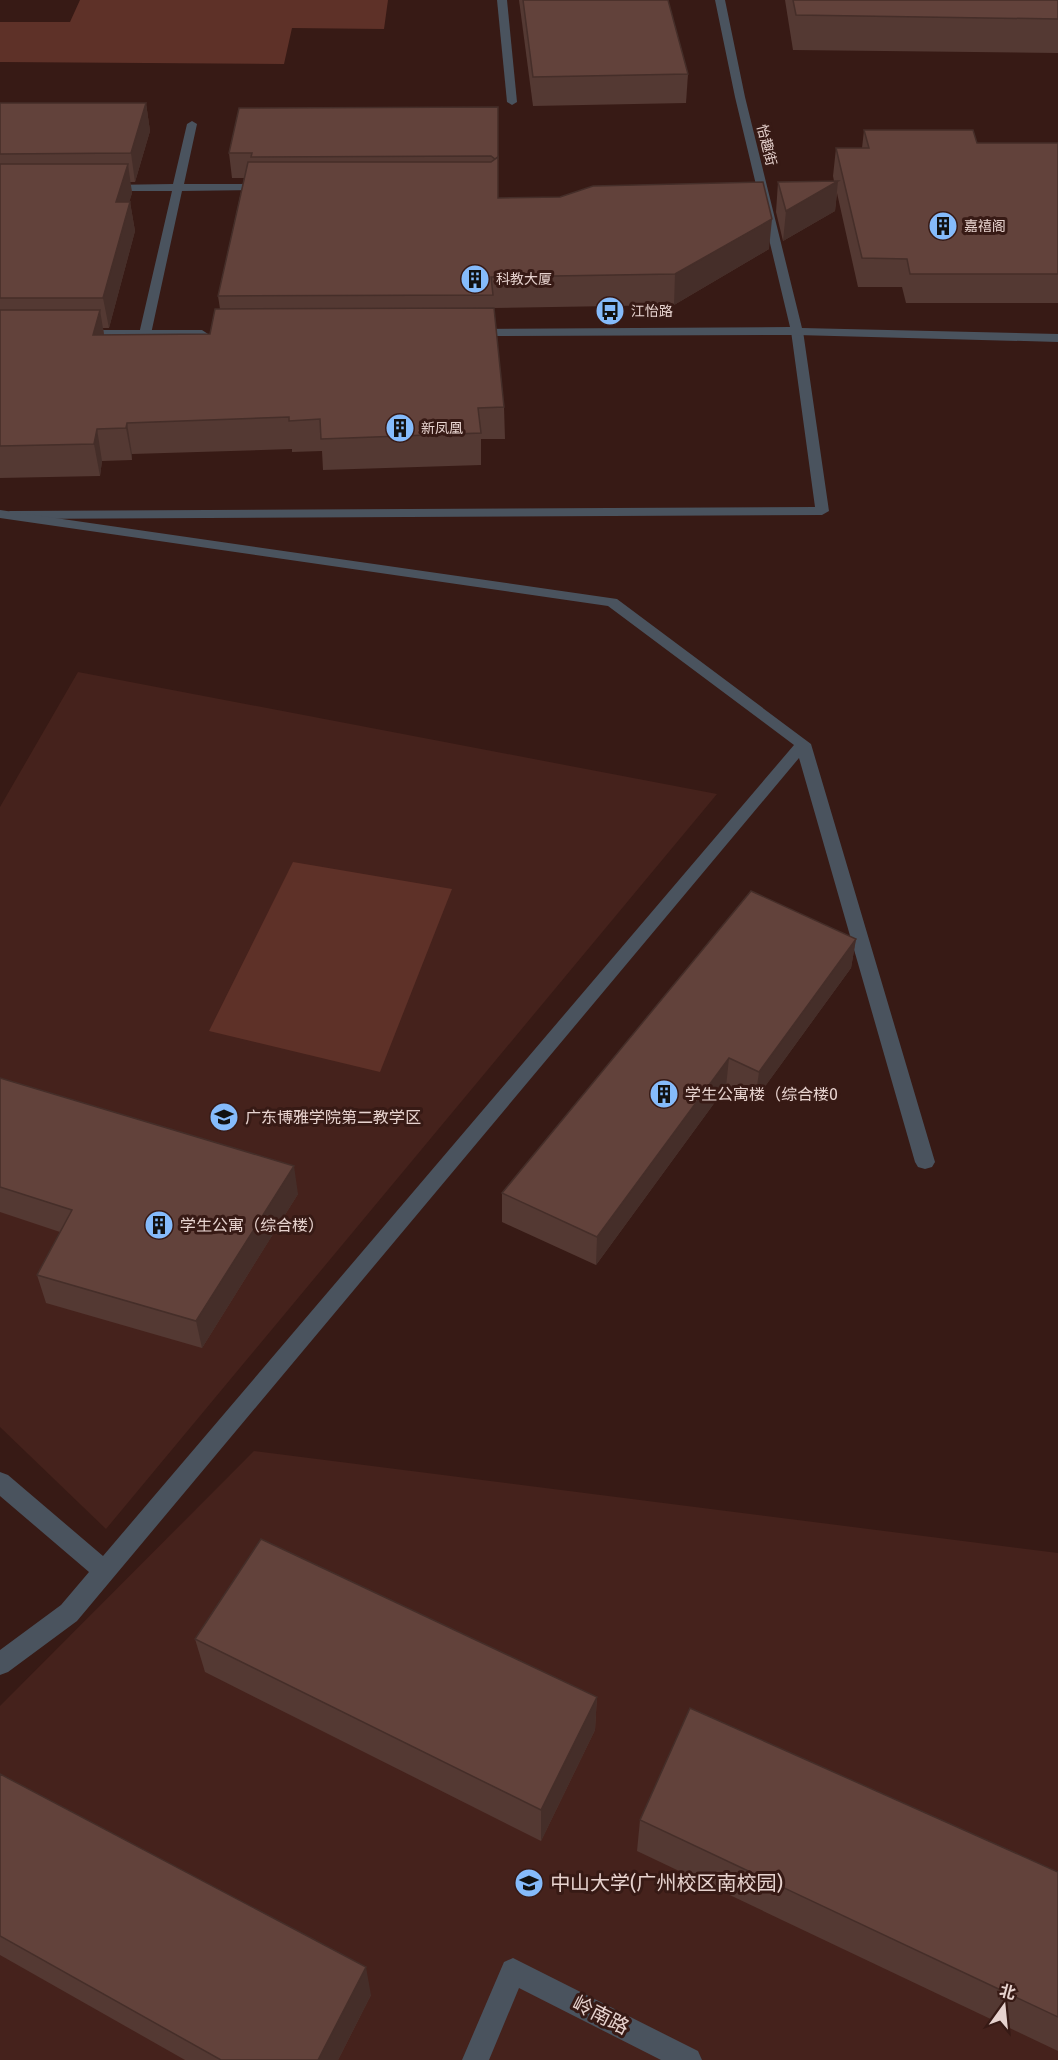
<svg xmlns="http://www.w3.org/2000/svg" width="1058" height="2060" font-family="'Fira Sans','Noto Sans SC',sans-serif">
  <rect width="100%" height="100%" fill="#371a15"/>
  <g fill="#45221c">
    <polygon points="78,672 717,794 106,1529 0,1427 0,807"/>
    <polygon points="254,1451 1058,1553 1058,2060 0,2060 0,1706"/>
  </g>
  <g fill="#5e3128">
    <polygon points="80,0 388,0 384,29 292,28 284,64 0,62 0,22 70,22"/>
    <polygon points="293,862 452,889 380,1072 209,1031"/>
  </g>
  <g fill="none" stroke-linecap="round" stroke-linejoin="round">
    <g fill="#4a535e" fill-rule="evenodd">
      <polygon points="497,0 507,0 517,102 512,105 507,102"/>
      <polygon points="192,121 197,124 184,184 265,184 270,187 265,190 182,191 151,334 145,338 139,334 172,191 107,191 102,188 107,185 173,184 187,124"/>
      <polygon points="797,327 803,331 829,511 822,515 10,519 3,515 10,511 815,507 791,331"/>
      <polygon points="513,1958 698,2051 702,2060 661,2060 519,1988 489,2060 462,2060 504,1962"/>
    </g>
    <g fill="#4a535e" fill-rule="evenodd">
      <polygon points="715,0 725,0 745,97 802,328 1058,334 1058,342 797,335 469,336 467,333 473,329 790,327 735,97"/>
      <polygon points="80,330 202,330 208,334 202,338 76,337 74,334"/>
      <polygon points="0,510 617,599 811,744 935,1162 932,1167 925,1169 918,1167 915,1162 799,758 77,1621 8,1672 0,1675 0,1650 61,1605 89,1572 0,1496 0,1472 8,1475 103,1556 794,745 608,606 0,518"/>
    </g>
  </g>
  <g fill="#543933">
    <polygon points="519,0 668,0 688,74 686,103 533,106"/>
    <polygon points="785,0 1058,0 1058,53 793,50"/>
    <polygon points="0,103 146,103 150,131 135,182 130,182 132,193 129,202 130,202 135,231 109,328 103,328 104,335 210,334 220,309 218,296 244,178 232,178 229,153 498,107 498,198 769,249 674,305 493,308 504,407 505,439 481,439 481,465 323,470 322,451 292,452 292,449 132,454 132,460 102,461 100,476 0,478"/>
    <polygon points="864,130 977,143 1058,143 1058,303 906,303 902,287 858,287 837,193 835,211 783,241 776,212 778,182 834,181 833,176 836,148 862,148"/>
    <polygon points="856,939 851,968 755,1100 726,1087 596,1265 502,1222 502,1193"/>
    <polygon points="0,1078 298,1194 202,1348 46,1303 37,1275 60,1232 0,1212"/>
    <polygon points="195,1639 597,1697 595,1730 541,1841 205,1672"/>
    <polygon points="0,1774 371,1995 338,2060 185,2060 0,1955"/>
    <polygon points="640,1820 1058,1872 1058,2051 637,1851"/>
  </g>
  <g fill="#452e29">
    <polygon points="146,103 150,131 135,182 131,153"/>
    <polygon points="128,164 132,193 121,231 116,202"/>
    <polygon points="838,181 835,211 783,241 786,211"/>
    <polygon points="130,202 135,231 109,328 103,298"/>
    <polygon points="772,219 769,249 674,305 675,274"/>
    <polygon points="100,310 105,341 93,335"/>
    <polygon points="127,423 132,454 132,460 126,428"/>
    <polygon points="97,429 102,461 100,476 94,444"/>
    <polygon points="856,939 851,968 755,1100 759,1072"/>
    <polygon points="729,1058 726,1087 596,1265 597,1237"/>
    <polygon points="294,1166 298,1194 202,1348 196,1321"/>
    <polygon points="597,1697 595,1730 541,1841 541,1810"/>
    <polygon points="366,1967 371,1995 338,2060 318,2060"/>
  </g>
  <g fill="#62423b" stroke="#452e29" stroke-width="1.5">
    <polygon points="523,0 668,0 688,74 533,77"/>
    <polygon points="793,0 1058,0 1058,19 796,15"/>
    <polygon points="0,103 146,103 131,153 0,154"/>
    <polygon points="498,107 498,160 498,157 495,159 491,156 251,157 252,153 229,153 239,108"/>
    <polygon points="864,130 973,130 977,143 1058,143 1058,274 910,274 907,259 862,258 836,148 869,148"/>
    <polygon points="498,157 498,198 560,197 593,186 763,182 772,219 675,274 491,277 493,295 218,296 248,162 491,162"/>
    <polygon points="0,164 128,164 116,202 130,202 103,298 0,298"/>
    <polygon points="838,181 786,211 778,182"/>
    <polygon points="494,308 504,407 478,408 481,433 321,439 320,419 289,421 289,417 127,423 126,428 97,429 94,444 0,446 0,310 100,310 93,335 210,334 215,309"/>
    <polygon points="751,891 856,939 759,1072 729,1058 597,1237 502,1193"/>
    <polygon points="0,1078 294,1166 196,1321 37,1275 72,1210 0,1187"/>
    <polygon points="261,1539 597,1697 541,1810 195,1639"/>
    <polygon points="690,1708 1058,1872 1058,2017 640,1820"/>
    <polygon points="0,1774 366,1967 318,2060 221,2060 0,1936"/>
  </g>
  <defs>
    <g id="building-disc" transform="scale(1.5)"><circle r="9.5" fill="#85bbfb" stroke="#371a15"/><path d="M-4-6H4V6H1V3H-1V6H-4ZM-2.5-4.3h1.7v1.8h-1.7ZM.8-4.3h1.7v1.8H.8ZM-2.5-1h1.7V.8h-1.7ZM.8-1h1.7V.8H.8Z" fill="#111"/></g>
    <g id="bus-disc" transform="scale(1.5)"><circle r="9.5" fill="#85bbfb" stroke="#371a15"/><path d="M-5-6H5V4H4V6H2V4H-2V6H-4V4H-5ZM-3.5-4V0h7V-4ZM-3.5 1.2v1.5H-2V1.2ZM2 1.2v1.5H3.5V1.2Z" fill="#111"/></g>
    <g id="university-disc" transform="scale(1.5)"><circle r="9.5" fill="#85bbfb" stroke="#371a15"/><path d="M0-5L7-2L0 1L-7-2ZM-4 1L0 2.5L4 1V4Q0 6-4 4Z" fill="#111"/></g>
  </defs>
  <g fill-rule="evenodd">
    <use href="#building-disc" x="943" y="226"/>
    <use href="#building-disc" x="475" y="279"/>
    <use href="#bus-disc" x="610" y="311"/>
    <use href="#building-disc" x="400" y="428"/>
    <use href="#building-disc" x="664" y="1094"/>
    <use href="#university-disc" x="224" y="1117"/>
    <use href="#building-disc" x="159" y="1225"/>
    <use href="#university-disc" x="529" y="1883"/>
  </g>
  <g text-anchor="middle" stroke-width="6" stroke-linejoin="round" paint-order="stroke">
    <g font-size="14" fill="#e7d3cf" stroke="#371a15">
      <text transform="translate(767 145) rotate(76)" y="5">怡趣街</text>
    </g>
    <g font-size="14" fill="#e7d3cf" stroke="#371a15" text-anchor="start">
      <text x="964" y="231">嘉禧阁</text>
      <text x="496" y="284">科教大厦</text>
      <text x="631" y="316">江怡路</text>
      <text x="421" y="433">新凤凰</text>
    </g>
    <g font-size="16" fill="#e7d3cf" stroke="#371a15" text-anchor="start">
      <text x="685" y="1100">学生公寓楼（综合楼0</text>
      <text x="245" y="1123">广东博雅学院第二教学区</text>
      <text x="180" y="1231">学生公寓（综合楼）</text>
    </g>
    <g font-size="20" fill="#e7d3cf" stroke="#371a15" text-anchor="start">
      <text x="550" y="1890">中山大学(广州校区南校园)</text>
    </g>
    <g font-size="20" fill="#e7d3cf" stroke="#371a15">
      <text transform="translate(601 2015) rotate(27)" y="7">岭南路</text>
    </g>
  </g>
  <g transform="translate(1004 2006) rotate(15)" stroke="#371a15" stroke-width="4.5" paint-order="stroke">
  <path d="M0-4.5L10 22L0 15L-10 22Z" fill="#e7d3cf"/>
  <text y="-9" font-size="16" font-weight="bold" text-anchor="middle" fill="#e7d3cf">北</text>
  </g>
</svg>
